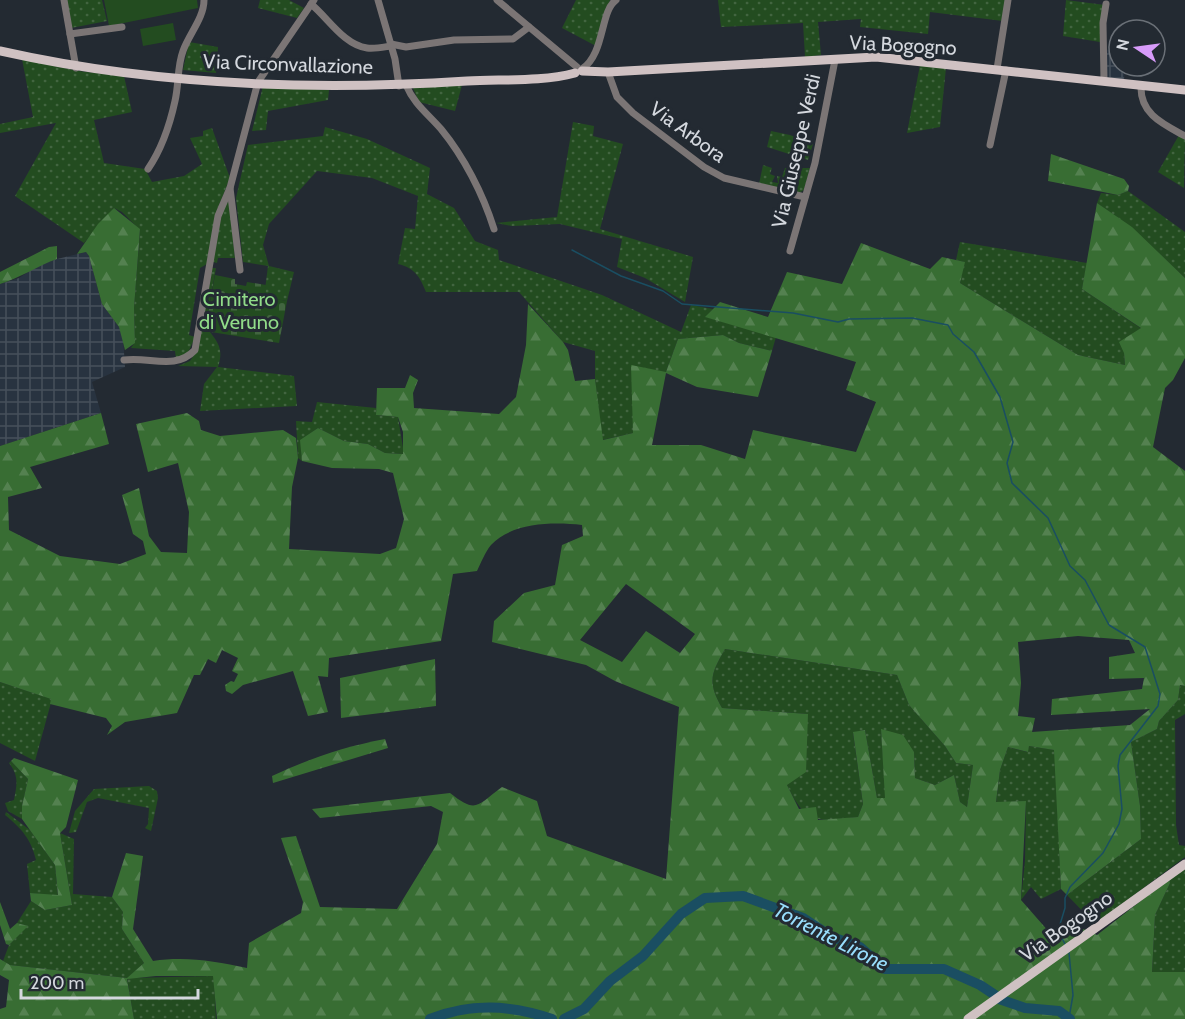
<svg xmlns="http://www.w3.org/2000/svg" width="1185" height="1019" font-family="Cabin,sans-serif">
  <defs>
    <pattern id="industrial-grid" width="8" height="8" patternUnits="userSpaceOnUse" patternTransform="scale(1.5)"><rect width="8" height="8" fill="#283340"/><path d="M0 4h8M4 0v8" fill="none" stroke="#46505b"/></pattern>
    <pattern id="grass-dots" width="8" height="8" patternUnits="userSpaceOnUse" patternTransform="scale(1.5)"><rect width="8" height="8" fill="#234c20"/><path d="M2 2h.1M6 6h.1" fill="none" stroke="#426540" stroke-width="1.8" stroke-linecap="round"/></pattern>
    <pattern id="forest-firs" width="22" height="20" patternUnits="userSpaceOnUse" patternTransform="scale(1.5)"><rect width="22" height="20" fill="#386d33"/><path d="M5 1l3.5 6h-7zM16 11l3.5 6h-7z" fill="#548150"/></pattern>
    <pattern id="cemetery-stones" width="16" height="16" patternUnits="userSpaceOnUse" patternTransform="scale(1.5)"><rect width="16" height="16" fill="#234c20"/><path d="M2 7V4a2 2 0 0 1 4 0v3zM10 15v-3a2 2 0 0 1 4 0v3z" fill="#426540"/></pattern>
  </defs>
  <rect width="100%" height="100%" fill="#232a32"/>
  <g fill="url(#industrial-grid)">
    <polygon points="1104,49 1119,52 1119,66 1125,66 1124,80 1105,77"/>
    <polygon points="86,252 89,256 102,304 119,327 123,337 125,367 92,382 101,413 0,446 0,284 19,278 37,266 57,259"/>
  </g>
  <g fill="url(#grass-dots)">
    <polygon points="66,0 102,0 107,21 71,28"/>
    <polygon points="260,0 289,0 304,8 297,18 258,8"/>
    <polygon points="576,0 610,0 596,46 562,28"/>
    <polygon points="718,0 1006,0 1003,21 930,12 928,34 860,27 861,19 818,22 821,55 805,57 803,23 721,27"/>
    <polygon points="1066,0 1105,5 1100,42 1063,36"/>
    <polygon points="189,42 218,47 216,73 183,70"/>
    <polygon points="22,59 78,71 124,76 132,112 94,120 104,163 145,169 152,182 184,176 202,164 190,138 203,136 203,131 212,128 230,178 216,213 207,264 200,268 189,335 195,337 188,353 176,359 175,351 131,348 135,342 134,308 140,230 122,212 114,208 84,243 15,196 56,123 0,133 0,124 33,117"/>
    <polygon points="920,65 946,68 940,127 907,133"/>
    <polygon points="462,85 455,111 419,102 413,88"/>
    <polygon points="263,86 329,90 328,100 268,111 266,130 252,131"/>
    <polygon points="573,122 594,126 593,136 623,144 600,229 693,257 685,302 645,278 617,267 622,239 560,224 512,226 496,223 557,217"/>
    <path d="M325,127L367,139L430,168L427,194L454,208L475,241L498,250L499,260L602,295L681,332L691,305L713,309L706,317L776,337L772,351L739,343L723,335L678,339L666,372L633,433L602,440L595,379V351L563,342L519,292H426C420,277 415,268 398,264L405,228L415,229L418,196L372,178L317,171L269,224L263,245L269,266L294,272L287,301L264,297L268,266L243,262L236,198L248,145L323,136Z"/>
    <polygon points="771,131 790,135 813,144 808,160 767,147"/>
    <polygon points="1179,135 1185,138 1184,188 1158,172"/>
    <polygon points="763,165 772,168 770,174 775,176 772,182 778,183 777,176 782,177 785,168 810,168 804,190 799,193 759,184"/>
    <polygon points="1128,191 1185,232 1185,278 1132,228 1097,203 1101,193 1118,195"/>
    <polygon points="229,200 235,258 218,258 217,263 213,262 222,211"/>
    <polygon points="960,242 1087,263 1082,289 1142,329 1124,353 1125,365 1078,355 960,283 964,262 956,260"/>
    <path d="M212,268H216L205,330L210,332C220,345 223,351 218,367L294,376L297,406L200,411L204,384L217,367L178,366L190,361L198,349Z"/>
    <polygon points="317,402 376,408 376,415 398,417 404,454 385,453 368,444 344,441 318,428 301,440 302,461 298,458 296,421 312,422"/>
    <path d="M725,649L897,675L909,705L945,746L956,763L973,765L967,807L960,802L954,775L935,785L915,778L914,752L881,730L886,798H877L865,730L853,733L863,804L858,817C815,821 807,826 787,785L808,714L722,708C707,681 711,674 725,649Z"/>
    <polygon points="0,682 52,699 35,761 0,743"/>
    <polygon points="1180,685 1185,686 1185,714 1175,720 1176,825 1179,845 1185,846 1185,857 1095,924 1067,895 1141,839 1140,806 1131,742 1157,729 1159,721 1178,700"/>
    <polygon points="1029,746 1055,750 1061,889 1041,899 1031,887 1021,900 1025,861 1026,801 996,803 1000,770 1008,747 1027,752"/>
    <path d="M11,761L28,779L22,806V819L8,811L5,803L14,800C17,784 19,776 9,763Z"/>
    <polygon points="149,786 157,791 158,798 151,831 145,828 148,824 149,808 98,798 87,802 76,832 69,833 75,811 94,789"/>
    <path d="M6,812L30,830L55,865L58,896L30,893L27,864L36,860C31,839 22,829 5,815Z"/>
    <polygon points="60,833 74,839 73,894 112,897 123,912 122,929 144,963 128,978 214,976 216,1019 134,1019 127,978 10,965 3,961 9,945 27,926 17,923 31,901 45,910 72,905"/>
    <polygon points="1185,867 1185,972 1152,973 1155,915 1170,883 1169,879"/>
  </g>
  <g fill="url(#forest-firs)" fill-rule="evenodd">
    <polygon points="1051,154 1124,179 1129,186 1128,191 1118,195 1048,181"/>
    <path d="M1097,203L1132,227L1185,278V358L1173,380L1165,388L1153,447L1185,471V686L1180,685L1178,700L1159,721L1157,729L1131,742L1140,806L1141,839L1067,895L1061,889L1054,750L1029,746L1028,752L1008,747L1000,770L996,802L1026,801L1021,900L1057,941L1081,928L1097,935L1169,879L1170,883L1155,915L1152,972H1185V1019H217L213,976H156L127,979L134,1019H0V1009L6,1007L9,980L0,975V959L10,965L127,978L144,963L122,929L123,912L112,897L126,853L143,856L133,929L153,961C185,956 215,961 247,968L249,943L301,913L303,902L281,838L296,836L320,907L397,909L437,844L443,812L431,806L320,818L312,809L450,793C477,814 476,806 502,787L537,801L547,836L666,879L679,707L615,681L586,665L492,642L494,621L524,593L555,585L562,545L583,536L582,525C553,522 513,522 491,545C485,552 481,563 477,571L453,574L441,641L329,658L328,677L318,676L328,712L308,716L293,671L243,685L232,694L226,691L225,685L231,681L234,682L238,674L232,671L238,658L222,650L216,663L208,659L200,675H194L177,713L125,722L107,735L112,726L106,718L50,704L51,699L0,682V446L101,413L109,444L30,467L42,488L8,497L9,530L60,556L120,564L146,554L143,541L133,534L122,495L139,488L149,536L161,552L187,553L189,512L178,463L148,472L136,424L187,413L199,421L201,430L220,436L283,430L296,438L298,458L292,487L289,549L380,554L396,548L404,519L393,473L379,469L332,468L302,461L300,440L318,428L344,441L368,444L385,453L403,454V432L398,417L376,415L377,388H405L410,375L418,380L413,393L414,408L499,414L516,397L526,345L528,304L563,342L568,350L575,381L595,379L603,440L633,433L631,365L666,372L678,339L723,335L739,343L772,351L758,397L697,387L666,373L652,445H701L745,459L753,430L856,452L876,402L846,390L856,362L705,317L720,302L768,317L787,272L842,284L861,243L930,269L942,257L965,262L960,283L1078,355L1125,365L1124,353L1119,342L1141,328L1082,289ZM626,584L695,634L680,653L646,631L622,662L580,640ZM1078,636L1129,640L1135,653L1109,657V679L1144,678L1142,689L1052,699L1051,715L1150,709L1130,725L1032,732L1035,718L1018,716L1021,683L1018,642ZM725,649L897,675L909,705L945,746L956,763L973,765L967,807L960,802L954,775L935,785L915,778L914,752L903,735L881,729L885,798H877L865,730L853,732L863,804L858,817L818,820L816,807L799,809L787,785L806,772L808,714L722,708C707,681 711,674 725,649Z"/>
    <polygon points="114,208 140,229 134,308 135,343 125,350 119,327 102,304 89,256 86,252 77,254 98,224"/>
    <path d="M57,246V259C37,266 20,278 0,284V272L49,247Z"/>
    <polygon points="435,659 436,706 341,718 340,678"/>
    <path d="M385,739L388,748L273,783L272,776C311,758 343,747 385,739Z"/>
    <polygon points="14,758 78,780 66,827 60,833 72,905 45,910 31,901 30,893 58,895 55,865 22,819 22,806 28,779 11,761"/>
    <polygon points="0,902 10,929 17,923 28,926 9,945 6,944 0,925"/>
  </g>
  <polygon fill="url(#cemetery-stones)" points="215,275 235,279 235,284 246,286 247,282 266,285 265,297 287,301 279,343 205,331"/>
  <g fill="#234c20">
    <polygon points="104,0 197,0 198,8 109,26"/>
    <polygon points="173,23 176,40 143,46 140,29"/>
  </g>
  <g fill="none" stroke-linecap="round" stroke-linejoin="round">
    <g stroke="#1a4e62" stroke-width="1.5">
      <polyline points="572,250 621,276 663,291 682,304 793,313 838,322 849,319 912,318 948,325 953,334 974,352 1000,397 1013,442 1007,463 1012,483 1048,518 1070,566 1085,580 1109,625 1145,647 1160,694 1158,706 1120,755 1118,766 1122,809 1119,824 1103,853 1070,887 1065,898 1065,908 1058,931 1065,944"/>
      <polyline points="1069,1018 1073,995 1069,953"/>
    </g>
    <g stroke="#1a4e62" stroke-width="10">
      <polyline points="999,999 1025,1008 1059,1011 1070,1019"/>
      <path d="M430,1019C470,1003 512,1005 552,1019"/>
      <polyline points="564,1019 584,1009 610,981 643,956 681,914 705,898 743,896 803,918 832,937 860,947 885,969 944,969 980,985 995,995"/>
    </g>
    <g stroke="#7b7575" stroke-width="7">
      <polyline points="64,0 76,68"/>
      <polyline points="378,0 395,59 399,86"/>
      <polyline points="497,0 577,67"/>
      <path d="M311,4C328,18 344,45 367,48C375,49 384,47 391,46"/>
      <polyline points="70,34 122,27"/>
      <polyline points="391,44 406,47 454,40 513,39 529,27"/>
      <path d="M582,69C605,54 600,11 616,0"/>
      <polyline points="997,69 1008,0"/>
      <polyline points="608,72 617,97 633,113 704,167 724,178 805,197"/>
      <polyline points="1104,81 1103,23 1106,4"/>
      <path d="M406,85C414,104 428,114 441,129C464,157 483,194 494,229"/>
      <path d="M1141,86C1140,114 1163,124 1185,136"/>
      <polyline points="990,145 1006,70"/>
      <path d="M148,169C161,150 170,124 175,101C179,84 177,67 183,51C189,34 204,18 204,0"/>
      <polyline points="790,251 815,163 835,60"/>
      <polyline points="240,270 230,188 258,82 314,0"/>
      <path d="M124,360C149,356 175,371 195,350L218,216L230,188"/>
    </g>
    <g stroke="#cfc1c2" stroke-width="9">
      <path d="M0,51C151,85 312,91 467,81C501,79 542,82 575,73"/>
      <polyline points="582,71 608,72 876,57 1185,90"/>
      <polyline points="968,1019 1185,864"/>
    </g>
  </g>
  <g text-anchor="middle" stroke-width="6" stroke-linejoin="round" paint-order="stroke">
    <g font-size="20" fill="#d4d8de" stroke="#232a32">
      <text transform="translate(903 45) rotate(3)" y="7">Via Bogogno</text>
      <text transform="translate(288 64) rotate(2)" y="7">Via Circonvallazione</text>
      <text transform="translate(688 132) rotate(36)" y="7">Via Arbora</text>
      <text transform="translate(796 151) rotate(-77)" y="7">Via Giuseppe Verdi</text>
      <text transform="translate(1066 926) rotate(-35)" y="7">Via Bogogno</text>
    </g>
    <g font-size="20" fill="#91dc89" stroke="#232a32">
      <text x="239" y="306">Cimitero<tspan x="239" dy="23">di Veruno</tspan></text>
    </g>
    <g font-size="21" font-style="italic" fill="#98ddfc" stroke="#232a32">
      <text transform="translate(831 937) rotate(27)" y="7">Torrente Lirone</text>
    </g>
  </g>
  <g transform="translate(1137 48) rotate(283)"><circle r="28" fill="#232a32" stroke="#6a7077" stroke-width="1.5"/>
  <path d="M0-4.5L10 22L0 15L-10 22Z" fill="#d79bf9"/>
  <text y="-9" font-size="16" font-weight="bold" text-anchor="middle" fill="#d4d8de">N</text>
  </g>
  <path d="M21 989v9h177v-9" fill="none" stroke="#d4d8de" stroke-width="3"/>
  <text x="30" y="989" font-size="18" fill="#d4d8de" stroke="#232a32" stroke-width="4.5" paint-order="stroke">200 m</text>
</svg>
